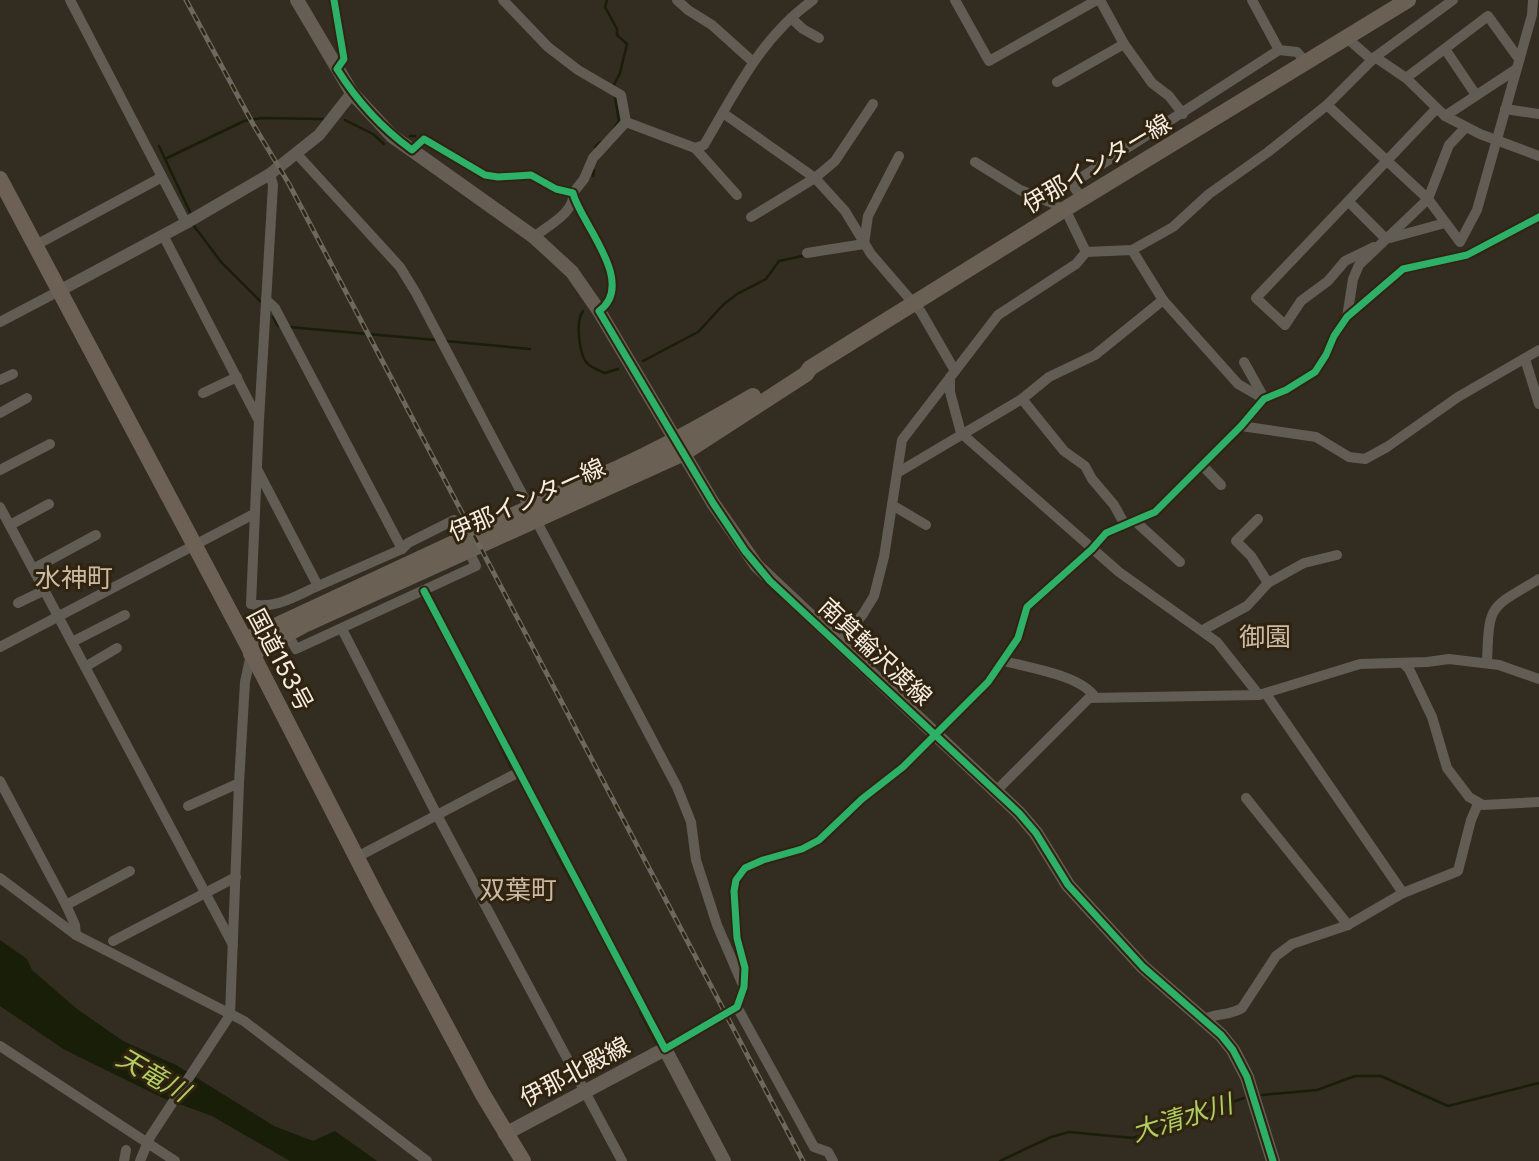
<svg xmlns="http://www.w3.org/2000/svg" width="1539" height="1161" font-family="Inter,'Noto Sans JP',sans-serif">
  <rect width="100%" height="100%" fill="#322c21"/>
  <polygon fill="#191e08" points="0,940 27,959 32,970 77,1009 123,1041 176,1065 274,1126 313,1141 335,1131 377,1161 290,1161 212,1116 163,1098 65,1050 0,1006"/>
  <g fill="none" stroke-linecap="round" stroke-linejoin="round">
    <g stroke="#191e08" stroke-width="2.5">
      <polyline points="607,0 605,7 617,29 617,35 627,44 620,73 614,85"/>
      <polyline points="345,120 373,134 384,144"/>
      <polyline points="613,130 619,121 615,97"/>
      <polyline points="410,136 415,136"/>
      <polyline points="159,146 190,212"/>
      <polyline points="595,147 601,142"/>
      <polyline points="165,159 244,121 261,118 323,119"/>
      <polyline points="593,176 594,170"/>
      <polyline points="575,207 585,223"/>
      <polyline points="194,226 222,263 260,301"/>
      <polyline points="590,233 601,252 606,272"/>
      <path d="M583,311C575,322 579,357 589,365C593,368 600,371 605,373L618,369"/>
      <polyline points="273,317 278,326 280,326"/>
      <polyline points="289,327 436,340"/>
      <polyline points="446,341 530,349"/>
      <polyline points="643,361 698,332 724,304 737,294 766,279 779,261 807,255"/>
      <polyline points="500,745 513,771"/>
      <polyline points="550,841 572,882"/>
      <polyline points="640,1012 658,1046"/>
      <polyline points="1262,1095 1317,1090 1355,1076 1381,1076 1448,1106 1539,1083"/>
      <polyline points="1000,1161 1051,1137 1069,1132 1133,1138 1244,1098"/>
    </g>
    <g stroke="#615c54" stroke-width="10">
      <polyline points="70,0 186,223"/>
      <polyline points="334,0 344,59 337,69"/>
      <polyline points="503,0 548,47 578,70 621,95 626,122"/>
      <polyline points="677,0 688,10 712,25 752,61"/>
      <polyline points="955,0 989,61 1097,0"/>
      <polyline points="1100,0 1124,44 1152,83 1169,96 1183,114"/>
      <polyline points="1252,0 1279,50 1297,52 1307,63"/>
      <polyline points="1453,0 1375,57 1327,105 1428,199 1449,145 1465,128"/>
      <polyline points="791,18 803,29 819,38"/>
      <polyline points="1347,38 1372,60"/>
      <polyline points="1445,49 1476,95"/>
      <polyline points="1375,57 1406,78 1445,116 1480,134 1539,156"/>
      <polyline points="1406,78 1488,16 1519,59"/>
      <polyline points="1057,82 1124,44"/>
      <polyline points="1505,109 1539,114"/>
      <polyline points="723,113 815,178 845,211 871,254 921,312 955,371"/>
      <polyline points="1445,116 1515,70"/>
      <path d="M626,122L695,148L704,145C736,91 761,37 813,0"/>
      <polyline points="695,148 737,195"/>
      <polyline points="412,150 424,139 485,175 498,177 531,175 556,189 573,193"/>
      <polyline points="296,153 400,267 416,293 677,787 691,822 696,860 717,925 742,983"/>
      <polyline points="975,162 1020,190 1055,204"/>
      <path d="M270,174L273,185L259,420L251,604C275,610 297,595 318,586"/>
      <polyline points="1082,199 1074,187 1079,179 1279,50"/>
      <polyline points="1349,202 1386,239"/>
      <polyline points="1065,209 1086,252"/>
      <polyline points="751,217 815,178 835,161 873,104"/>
      <polyline points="163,235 258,419"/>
      <path d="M534,237C547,226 576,212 573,193L584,179L593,158L626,122"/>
      <polyline points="1390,238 1445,223"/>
      <polyline points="36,245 162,177"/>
      <polyline points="1374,247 1345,261 1328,281 1301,301 1285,325 1256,298 1436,109"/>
      <polyline points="1132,250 1173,227 1209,194 1268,152 1327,105"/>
      <polyline points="807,253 864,244 868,216 899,156"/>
      <polyline points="266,300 275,308 402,549 408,543 454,520 476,566 296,649 287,633"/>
      <polyline points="1347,317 1353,279 1359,265 1428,199 1460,242 1477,210 1532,15 1533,0"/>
      <polyline points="0,322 59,291"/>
      <polyline points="1525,359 1539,404"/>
      <polyline points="1244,362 1264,398"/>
      <polyline points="950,377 950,392 961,433 1119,572 1217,642 1259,695"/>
      <polyline points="0,380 13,374"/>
      <polyline points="203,393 237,377"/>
      <polyline points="1022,399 1064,451 1085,466 1092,479 1114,505 1124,523"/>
      <polyline points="0,413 27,398"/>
      <polyline points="1241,426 1316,437 1349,457 1365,459 1387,447 1458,397 1539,350"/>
      <polyline points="1202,465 1221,485"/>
      <polyline points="257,469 318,586 402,549"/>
      <polyline points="0,470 50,444"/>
      <polyline points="897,473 1022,399 1049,377 1095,355 1163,300"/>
      <polyline points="892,505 926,525"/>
      <polyline points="0,507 233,945"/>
      <polyline points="1258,519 1236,541 1251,556 1268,583"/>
      <polyline points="1135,521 1180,562"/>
      <polyline points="10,525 49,504"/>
      <polyline points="33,569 96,535"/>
      <polyline points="424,591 665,1049 737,1007 744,987 745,968 737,938 734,891 736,880 745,868 763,860 802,849 819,840 862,799 903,767 988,682 1018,638 1027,607 1092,549 1106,533 1155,512 1241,426 1264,399 1286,390 1315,372 1326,355 1334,336 1347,317 1403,269 1467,255 1539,217"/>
      <polyline points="18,603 45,590"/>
      <polyline points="342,629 437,815 622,1161"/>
      <polyline points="1203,630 1247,606 1268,583 1304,563 1337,555"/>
      <polyline points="72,642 125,615"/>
      <polyline points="838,644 863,614 874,596 884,557 902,440 998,315 1076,264 1086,252 1132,250 1163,300 1238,384 1264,399"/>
      <polyline points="0,647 254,514"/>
      <path d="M1004,661C1029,668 1080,675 1095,697"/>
      <path d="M1487,663C1489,603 1489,609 1539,579"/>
      <polyline points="1404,664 1409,669 1432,717 1447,768 1469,797 1483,805 1539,802"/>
      <polyline points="85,667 117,648"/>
      <polyline points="1266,694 1403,893"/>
      <polyline points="0,781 66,905 75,925 76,935"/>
      <polyline points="996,791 1089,698 1259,695 1360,664 1427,662 1449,659 1499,665 1539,679"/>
      <polyline points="1246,798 1348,925"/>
      <polyline points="188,806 239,783"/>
      <polyline points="357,857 519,772"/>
      <polyline points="0,878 76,935 244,1021 427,1161"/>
      <polyline points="66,905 130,871"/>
      <polyline points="113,941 236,877"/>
      <polyline points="737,1007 814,1147 828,1152 833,1161"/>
      <path d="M1202,1020C1215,1013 1229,1016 1242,1008L1276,956L1292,944L1348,925L1403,893L1458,871L1471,820L1478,804"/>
      <polyline points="0,1046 175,1161"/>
      <polyline points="124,1161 126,1150"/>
      <polyline points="140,1161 150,1137 230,1015 239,783 245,682 251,654"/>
    </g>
    <polyline stroke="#615c54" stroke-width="12" points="59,291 186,223 270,174 319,135 352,93"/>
    <g stroke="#665e54" stroke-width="14">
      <polyline points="297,0 352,93 392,136 534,237 572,272 599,311 713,503 757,566 1019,813 1036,833 1068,885 1089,908 1143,967 1221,1035 1233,1050 1247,1077 1273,1161"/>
      <polyline points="505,1134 665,1049 724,1161"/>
    </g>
    <g stroke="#6a6054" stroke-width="16">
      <path d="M245,640L574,487C637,462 695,430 753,396"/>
      <polyline points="251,654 304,625 684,453 806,374 810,368 1065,209 1408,0"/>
    </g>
    <polyline stroke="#6c6154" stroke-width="16" points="0,179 245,640 377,897 482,1093 523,1161"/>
    <g stroke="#6d685f" stroke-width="5">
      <polyline id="rail" points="186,0 253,124 289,184 376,349 803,1161"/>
    </g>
    <use href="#rail" stroke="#30230f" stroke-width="2.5" stroke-dasharray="8" stroke-linecap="butt"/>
    <g stroke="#30230f" stroke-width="11">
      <g id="cycleway">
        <path d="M334,0L344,59L337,69C357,101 380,127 412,150L424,139L485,175L498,177L531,175L556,189L573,193C579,221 638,283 599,311L713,503L745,551L770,581L1019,813L1036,833L1068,885L1089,908L1143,967L1221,1035L1233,1050L1247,1077L1273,1161"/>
        <polyline points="424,591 665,1049 737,1007 744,987 745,968 737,938 734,891 736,880 745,868 763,860 802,849 819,840 862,799 903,767 988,682 1018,638 1027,607 1092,549 1106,533 1155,512 1241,426 1264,399 1286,390 1315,372 1326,355 1334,336 1347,317 1403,269 1467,255 1539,217"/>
      </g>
    </g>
    <use href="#cycleway" stroke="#2db169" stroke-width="7"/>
  </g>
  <g text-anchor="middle" stroke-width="6" stroke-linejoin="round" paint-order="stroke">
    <g font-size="24" fill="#f6ede1" stroke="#30230f">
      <text transform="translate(1097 164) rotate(-31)" y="8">伊那インター線</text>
      <text transform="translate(527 500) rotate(-24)" y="8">伊那インター線</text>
      <text transform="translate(875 652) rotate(43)" y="8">南箕輪沢渡線</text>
      <text transform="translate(280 660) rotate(62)" y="8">国道153号</text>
      <text transform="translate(575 1072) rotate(-28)" y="8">伊那北殿線</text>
    </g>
    <g font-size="26" fill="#ccbba3" stroke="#30230f">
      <text x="74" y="587">水神町</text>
      <text x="1265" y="646">御園</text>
      <text x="518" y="899">双葉町</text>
    </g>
    <g font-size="26" font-style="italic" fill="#aece63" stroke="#30230f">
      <text transform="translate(153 1075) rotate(30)" y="9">天竜川</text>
      <text transform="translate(1182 1118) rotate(-17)" y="9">大清水川</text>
    </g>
  </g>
</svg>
